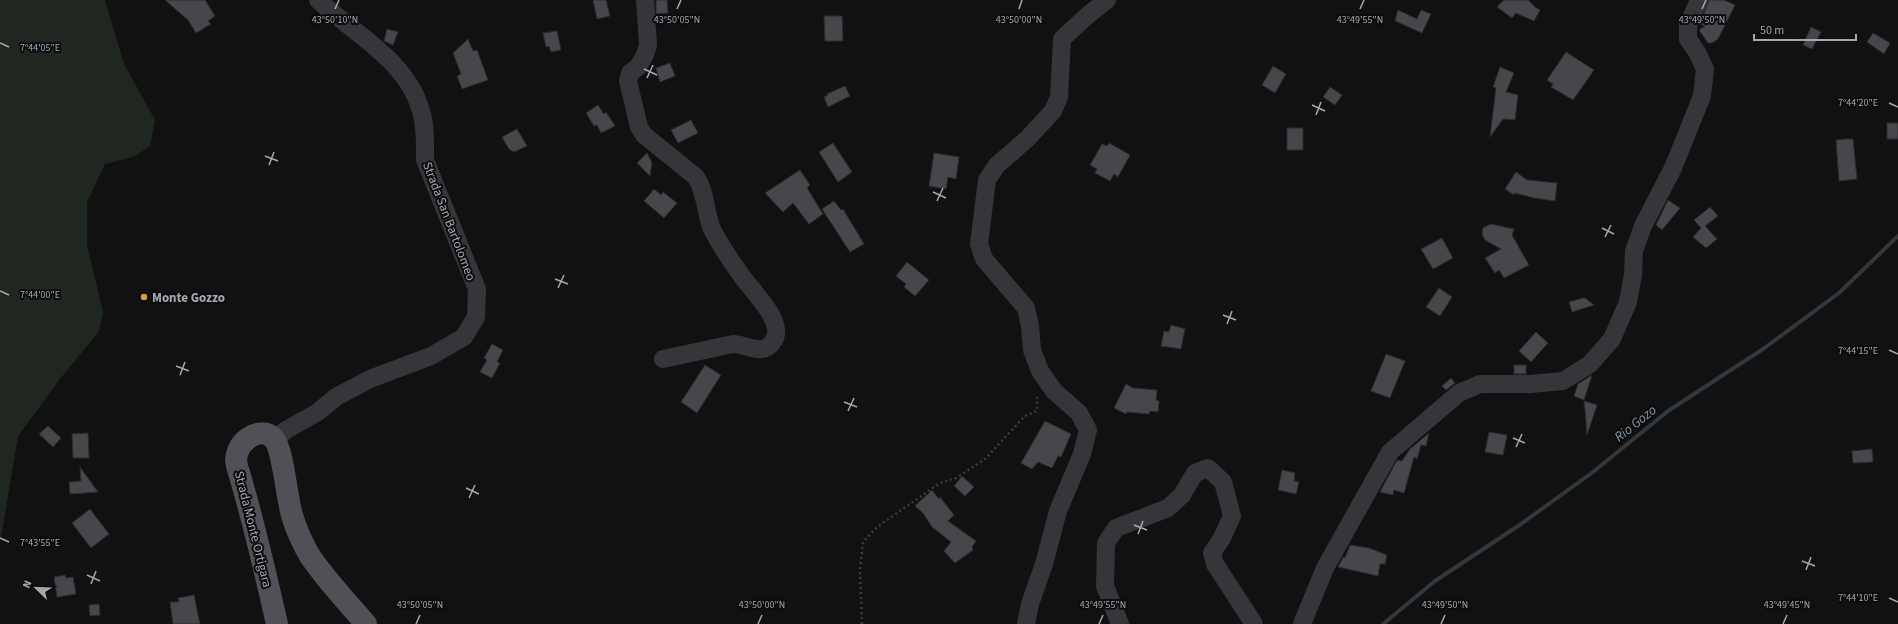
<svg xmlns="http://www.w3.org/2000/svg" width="1898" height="624" font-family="'Source Sans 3',sans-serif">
  <rect width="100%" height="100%" fill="#111112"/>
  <polygon fill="#202721" points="0,0 105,0 124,64 155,120 150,146 136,156 105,164 87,202 87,245 103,312 99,331 60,379 18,436 0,544"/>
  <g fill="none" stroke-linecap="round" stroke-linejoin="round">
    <polyline stroke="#30383d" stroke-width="4" points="1383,624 1435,581 1521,524 1593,472 1668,411 1763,349 1839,293 1898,236"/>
  </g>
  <g fill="#45474a" stroke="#2b2c2e">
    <polygon points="165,0 205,0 215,16 208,21 211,24 196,33 188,20"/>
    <polygon points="593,0 606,0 610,16 597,19"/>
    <polygon points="656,0 667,0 668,13 656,14"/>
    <polygon points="1504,0 1528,0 1535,7 1540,10 1534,21 1516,13 1512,18 1497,7"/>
    <polygon points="1709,0 1724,0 1735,5 1718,39 1712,43 1708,43 1699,30 1705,26 1700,24"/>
    <polygon points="1398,10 1417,19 1421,10 1431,14 1422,33 1395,21"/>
    <polygon points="824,16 842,16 843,41 825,41"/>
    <polygon points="1811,27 1821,32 1812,49 1803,45"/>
    <polygon points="387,29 398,32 393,45 384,41"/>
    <polygon points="557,31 561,50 551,52 549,46 546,47 543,33"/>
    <polygon points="1873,33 1890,43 1884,54 1867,42"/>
    <polygon points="468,39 473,51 477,50 488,80 462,89 457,76 461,74 453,53"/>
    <polygon points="1566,52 1594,70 1573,100 1551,87 1553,84 1547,80"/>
    <polygon points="670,63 675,76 660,82 656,68"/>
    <polygon points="1273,66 1286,74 1275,93 1262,85"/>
    <polygon points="1500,67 1514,73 1506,92 1518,95 1515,120 1503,119 1490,137 1496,88 1493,87"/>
    <polygon points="845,86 850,96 828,107 824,97 828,95 827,94"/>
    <polygon points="1330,87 1342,95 1335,105 1323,97"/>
    <polygon points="598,105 604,114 606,112 615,126 601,133 597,125 594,126 586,113"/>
    <polygon points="691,120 698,133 678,143 671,130"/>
    <rect x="1887" y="123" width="11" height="16"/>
    <rect x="1287" y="128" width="16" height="22"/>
    <polygon points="517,129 527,146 514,152 509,149 502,137"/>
    <polygon points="1845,139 1853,139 1857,179 1839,181 1836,140"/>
    <polygon points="833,143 852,172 838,182 819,152"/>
    <polygon points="1109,143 1130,155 1118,177 1114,174 1110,181 1095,173 1097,169 1090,165 1102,144 1107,146"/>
    <polygon points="647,153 652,163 650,176 637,163"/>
    <polygon points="934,153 959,157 956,179 948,177 946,189 929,186"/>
    <polygon points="800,170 810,185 807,188 823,214 809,224 793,203 783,212 765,193"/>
    <polygon points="1516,172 1527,180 1557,183 1555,201 1534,198 1515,193 1514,195 1505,189"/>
    <polygon points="654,189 661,195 663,192 677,203 664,218 644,201"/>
    <polygon points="1668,200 1680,208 1662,230 1656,225"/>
    <polygon points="834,201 841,210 843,209 864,244 850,252 822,209"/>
    <polygon points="1710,207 1718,216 1705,226 1717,239 1706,248 1693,237 1701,228 1694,220"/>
    <polygon points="1491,224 1514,229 1512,235 1529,265 1504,278 1499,270 1495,273 1485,258 1501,249 1485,240 1482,234 1483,228"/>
    <polygon points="1442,238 1453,258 1433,269 1421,249"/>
    <polygon points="907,262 929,280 915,296 904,287 906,284 896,276"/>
    <polygon points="1439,288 1452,297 1440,316 1426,307"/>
    <polygon points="1583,298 1585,298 1594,305 1572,312 1569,302"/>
    <polygon points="1171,325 1185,329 1181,349 1161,346 1164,331 1169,332"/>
    <polygon points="1536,332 1548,343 1531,362 1519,351"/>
    <polygon points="492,344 503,350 497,362 500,363 492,378 480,372 487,360 484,358"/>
    <polygon points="1386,354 1405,361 1390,398 1371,391"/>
    <polygon points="705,365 721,375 697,413 681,402"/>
    <rect x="1514" y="365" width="12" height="9"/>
    <polygon points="1592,375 1584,400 1574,396 1578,384"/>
    <polygon points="1451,378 1455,383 1446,390 1442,386"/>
    <polygon points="1126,384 1133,388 1157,390 1156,400 1159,401 1158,412 1150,411 1149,414 1127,412 1126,414 1114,408"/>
    <polygon points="1584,401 1597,405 1587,435 1585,409"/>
    <polygon points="1045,421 1071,434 1061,457 1058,456 1052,468 1038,462 1032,469 1021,463"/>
    <polygon points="48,426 61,438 53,447 39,434"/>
    <polygon points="1489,432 1507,435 1503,455 1485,452"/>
    <polygon points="88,433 89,458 73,458 72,434"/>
    <polygon points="1429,433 1426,446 1421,445 1417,459 1414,457 1404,493 1394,490 1393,495 1380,492 1397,460 1402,461 1410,449"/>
    <polygon points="1872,449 1873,462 1853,463 1852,451"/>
    <polygon points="80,467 98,492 70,494 69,482 81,481"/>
    <polygon points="1282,470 1295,473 1294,481 1299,482 1296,494 1278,490"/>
    <polygon points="962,476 974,487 965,496 954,486"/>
    <polygon points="932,490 939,499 940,497 954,515 948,521 976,541 972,547 973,550 955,563 944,551 951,542 932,527 923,513 915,506"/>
    <polygon points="90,509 109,534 91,548 72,523"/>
    <polygon points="1350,545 1369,548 1387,555 1385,564 1380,564 1378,576 1338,567 1343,557 1345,558"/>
    <polygon points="65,575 66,578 73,577 76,594 57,597 54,577"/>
    <polygon points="194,595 200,624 173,624 170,602 179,602 178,598"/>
    <polygon points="99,604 100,615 90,616 89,605"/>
  </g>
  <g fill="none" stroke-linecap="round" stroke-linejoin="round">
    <polyline stroke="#393b3e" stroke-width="2.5" stroke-dasharray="2 3" stroke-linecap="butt" points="862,624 860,570 863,542 877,527 940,483 956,478 984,460 1025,416 1037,411 1037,395"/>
    <g stroke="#353639" stroke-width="18">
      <path d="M645,0L648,45L645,55L638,67L630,73L628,81L639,127L644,135L696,177C706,192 705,212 712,229C720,245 731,261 741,275C751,290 785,321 774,340C764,358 747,344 733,344L663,359"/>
      <path d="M274,440L286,430L318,412L336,397L370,379L431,356L464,337L476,317L477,289L425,160C425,144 426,127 421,111C407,60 354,34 318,0"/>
      <polyline points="1026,624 1030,604 1044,564 1058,511 1082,454 1088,430 1079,413 1054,391 1040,371 1032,350 1030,326 1026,308 984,259 979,244 987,180 997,165 1027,139 1053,111 1059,97 1062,39 1088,15 1107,0"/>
      <polyline points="1120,624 1105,586 1106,543 1116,528 1168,508 1182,495 1195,473 1208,468 1223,482 1232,516 1222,538 1212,553 1215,564 1254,624"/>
      <polyline points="1302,624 1325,568 1390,452 1459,393 1480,384 1530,384 1563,381 1590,364 1612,339 1628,302 1633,275 1634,251 1643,226 1673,168 1702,96 1705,69 1697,52 1688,39 1688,25 1699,0"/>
    </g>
    <path stroke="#4f5156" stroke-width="22" d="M277,624C265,571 253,518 237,466C231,444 260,423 274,439C283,449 287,500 292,515C295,527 305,549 312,559C328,582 348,603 366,624"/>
  </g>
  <path fill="none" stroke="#a4a9b1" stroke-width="1.5" d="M335,9L339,0M677,9L681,0M1019,9L1022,0M1360,9L1364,0M1702,9L1706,0M0,43L9,47M644,69L657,75M647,78L653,65M1889,103L1898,107M1312,105L1325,111M1316,115L1321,102M265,156L278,161M269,165L274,152M933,192L946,198M937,201L943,188M1602,228L1614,234M1605,237L1611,225M555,279L568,284M558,288L564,275M0,291L9,295M1223,315L1236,320M1227,324L1232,311M1889,350L1898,354M176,366L189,371M180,375L185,362M844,402L857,407M848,411L854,398M1513,438L1525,443M1516,447L1522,434M466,488L479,494M469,498L475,485M1134,525L1147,530M1138,534L1143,521M0,538L9,542M1802,561L1815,566M1806,570L1811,557M87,575L100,581M91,584L96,571M1889,598L1898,602M416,624L420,615M758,624L762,615M1099,624L1103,615M1441,624L1445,615M1783,624L1787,615"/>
  <circle fill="#da9f42" stroke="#0c0c0d" stroke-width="1.5" cx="144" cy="297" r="4"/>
  <g text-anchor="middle" stroke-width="4" stroke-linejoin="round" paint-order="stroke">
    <g font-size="13" fill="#a4a9b1" stroke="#0c0c0d">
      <text transform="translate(450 221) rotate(69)" y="5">Strada San Bartolomeo</text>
      <text transform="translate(254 529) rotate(76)" y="5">Strada Monte Ortigara</text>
    </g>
    <g font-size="13" font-weight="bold" fill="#a4a9b1" stroke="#0c0c0d" text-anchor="start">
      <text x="152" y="302">Monte Gozzo</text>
    </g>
    <g font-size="14" font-style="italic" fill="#7f97a9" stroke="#0c0c0d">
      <text transform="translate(1635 423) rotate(-39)" y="5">Rio Gozo</text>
    </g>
  </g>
  <g font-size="10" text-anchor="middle" fill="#a4a9b1" stroke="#0c0c0d" stroke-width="4" stroke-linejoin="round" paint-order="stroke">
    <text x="1360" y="23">43°49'55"N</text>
    <text x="335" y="23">43°50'10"N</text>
    <text x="677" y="23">43°50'05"N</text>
    <text x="1019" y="23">43°50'00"N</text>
    <text x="1702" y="23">43°49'50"N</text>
    <text x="40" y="51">7°44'05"E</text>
    <text x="1858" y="106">7°44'20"E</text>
    <text x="40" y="298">7°44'00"E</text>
    <text x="1858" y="354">7°44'15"E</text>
    <text x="40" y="546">7°43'55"E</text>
    <text x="1858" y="601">7°44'10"E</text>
    <text x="420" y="608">43°50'05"N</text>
    <text x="762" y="608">43°50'00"N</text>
    <text x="1103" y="608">43°49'55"N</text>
    <text x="1445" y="608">43°49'50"N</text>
    <text x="1787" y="608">43°49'45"N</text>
  </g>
  <g transform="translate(36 588) rotate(293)" stroke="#0c0c0d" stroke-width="3" paint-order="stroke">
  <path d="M0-3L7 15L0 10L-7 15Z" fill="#a4a9b1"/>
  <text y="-6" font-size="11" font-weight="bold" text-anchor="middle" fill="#a4a9b1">N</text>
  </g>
  <path d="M1754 34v6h102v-6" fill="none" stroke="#a4a9b1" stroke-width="2"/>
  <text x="1760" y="34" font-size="12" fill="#a4a9b1" stroke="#0c0c0d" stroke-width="3" paint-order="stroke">50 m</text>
</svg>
